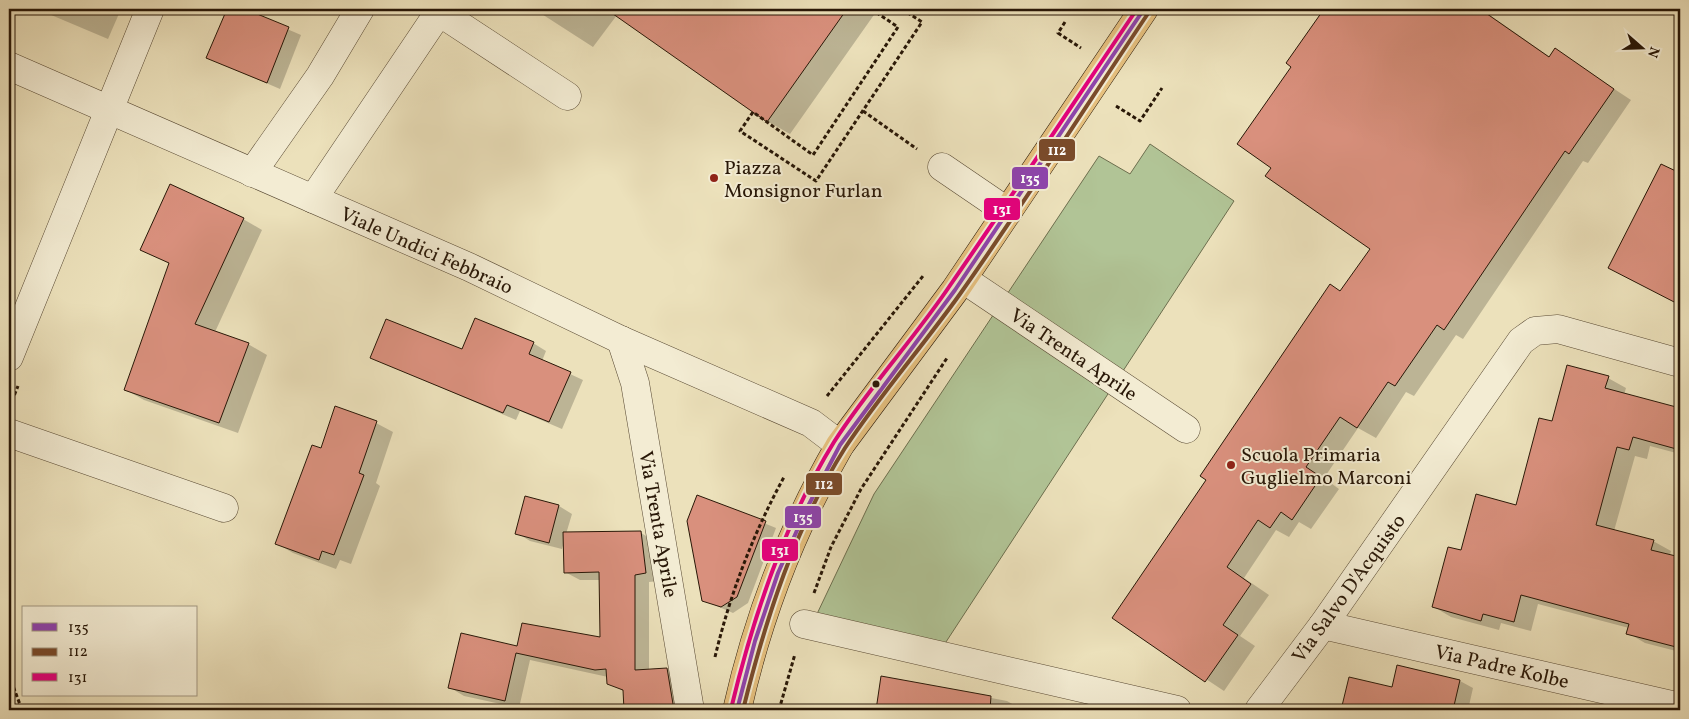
<svg xmlns="http://www.w3.org/2000/svg" width="1689" height="719" font-family="Vollkorn,serif">
  <rect width="100%" height="100%" fill="#ece1bb"/>
  <filter id="stains"><feTurbulence type="fractalNoise" baseFrequency=".004" numOctaves="4"/><feColorMatrix values="0 0 0 0 .2 0 0 0 0 .09 0 0 0 0 .02 0 0 0 .5 -.17"/></filter>
  <radialGradient id="worn" r=".72"><stop offset=".6" stop-color="#630" stop-opacity="0"/><stop offset="1" stop-color="#630" stop-opacity=".3"/></radialGradient>
  <polygon fill="#b1c496" stroke="#6c6e4e" points="1150,144 1234,201 944,645 816,616 874,494 1099,156 1130,174"/>
  <g fill="#0003">
    <polygon points="37,9 121,9 108,39"/>
    <polygon points="228,9 241,9 301,35 280,89 208,58"/>
    <polygon points="534,9 872,9 876,12 790,134 767,121 617,15 593,47"/>
    <polygon points="1325,9 1481,9 1550,57 1555,50 1631,100 1588,163 1583,161 1463,339 1456,335 1414,396 1406,392 1376,438 1358,428 1324,478 1339,489 1311,529 1299,522 1289,537 1276,530 1244,578 1269,595 1240,636 1255,646 1224,691 1114,618 1372,249 1273,168 1293,67 1288,63"/>
    <polygon points="1662,165 1680,175 1680,304 1623,275"/>
    <polygon points="243,219 262,230 215,332 248,344 267,355 238,433 144,400 126,390 170,264 141,249"/>
    <polygon points="533,343 546,351 542,361 583,380 562,429 520,411 516,420 372,357"/>
    <polygon points="1608,378 1626,388 1624,395 1680,409 1680,454 1650,446 1647,459 1635,456 1614,531 1653,541 1671,551 1670,555 1680,558 1680,652 1645,643 1628,633 1629,628 1538,604 1531,631 1501,623 1499,630 1451,617 1434,607 1462,552 1517,506 1553,423"/>
    <polygon points="376,423 393,432 376,483 380,486 351,564 340,560 336,569 293,553 276,543 322,450"/>
    <polygon points="697,496 776,528 748,603 733,613 703,600"/>
    <polygon points="559,506 572,514 566,534 641,533 655,541 659,581 649,582 649,670 667,669 681,677 687,710 625,710 625,692 608,683 608,677 530,660 519,708 464,696 449,687 518,648 601,638 600,580 580,580 565,572 564,542 562,549 530,541 517,533"/>
    <polygon points="1397,666 1460,681 1473,688 1468,710 1342,710 1350,679 1392,688"/>
    <polygon points="882,677 1007,701 1023,710 877,710"/>
    <polygon points="1556,705 1578,710 1554,710"/>
  </g>
  <g fill="#d9907d" stroke="#281707">
    <polygon points="227,9 245,9 289,27 267,83 206,58"/>
    <polygon points="606,9 847,9 767,122"/>
    <polygon points="1324,9 1480,9 1549,57 1555,48 1614,89 1569,154 1565,151 1444,330 1437,325 1395,386 1388,382 1357,428 1340,417 1306,467 1321,477 1292,520 1281,512 1270,528 1258,520 1227,567 1251,584 1223,625 1238,635 1205,682 1112,618 1206,480 1200,476 1330,284 1340,291 1370,249 1265,176 1271,168 1237,144 1291,67 1286,63"/>
    <polygon points="1661,164 1680,173 1680,305 1608,268"/>
    <polygon points="170,184 244,218 195,324 249,343 219,423 124,390 169,263 140,250"/>
    <polygon points="475,318 534,342 529,354 571,372 549,422 507,405 503,413 370,358 386,319 462,349"/>
    <polygon points="1567,365 1609,376 1605,388 1680,408 1680,450 1633,437 1629,450 1617,447 1596,525 1654,540 1651,550 1680,557 1680,648 1626,634 1629,624 1521,595 1514,622 1483,614 1481,621 1432,607 1448,547 1461,550 1476,494 1516,505 1539,418 1552,421"/>
    <polygon points="335,406 377,421 359,473 364,475 334,555 322,551 319,560 275,544 312,445 321,448"/>
    <polygon points="697,495 766,521 737,597 721,607 702,601 687,521"/>
    <polygon points="525,496 559,505 549,543 515,534"/>
    <polygon points="641,531 646,573 635,575 635,670 667,668 674,710 624,710 623,690 607,684 606,669 595,670 516,653 505,701 448,688 461,633 517,646 522,623 600,637 599,572 564,573 563,532"/>
    <polygon points="1397,665 1460,680 1453,710 1341,710 1349,677 1392,687"/>
    <polygon points="881,676 991,696 990,710 876,710"/>
  </g>
  <g fill="none" stroke-linecap="round" stroke-linejoin="round">
    <g stroke="#594a34" stroke-width="29">
      <g id="minor">
        <polyline points="9,66 469,267 621,340 811,423 840,445"/>
        <polyline points="942,167 1008,212"/>
        <polyline points="252,173 320,76 360,9"/>
        <polyline points="313,199 439,12 567,96"/>
        <polyline points="963,279 1186,429"/>
        <polyline points="621,340 635,383 690,710"/>
        <polyline points="9,357 150,9"/>
        <polyline points="9,433 224,508"/>
        <polyline points="804,624 1177,710"/>
        <polyline points="1323,625 1680,707"/>
        <polyline points="1259,710 1323,625 1521,341 1535,331 1558,329 1680,363"/>
      </g>
    </g>
    <g stroke="#281707" stroke-width="29">
      <path id="major" d="M737,710C758,616 792,528 840,445L955,290L1144,9"/>
    </g>
    <g stroke="#281707" stroke-width="3" stroke-dasharray="4 2.5" stroke-linecap="butt">
      <polyline points="871,9 898,27 813,155 753,112 740,131 816,181 922,22 902,9"/>
      <polyline points="1065,22 1058,33 1081,48"/>
      <polyline points="1116,106 1140,121 1162,88"/>
      <polyline points="863,111 917,149"/>
      <polyline points="827,396 923,276"/>
      <polyline points="12,401 18,386"/>
      <polyline points="814,593 831,547 861,489 947,358"/>
      <path d="M715,657C730,594 753,534 784,477"/>
      <polyline points="9,675 22,710"/>
      <polyline points="779,710 795,654"/>
    </g>
    <use href="#minor" stroke="#f3ecd3" stroke-width="28"/>
    <use href="#major" stroke="#e6c07e" stroke-width="28"/>
    <g stroke="#f3ecd3" stroke-width="8">
      <polyline id="bus-1" points="737,710 755,641 778,573 807,508 840,445 955,290 1144,9"/>
    </g>
    <g stroke="#f3ecd3" stroke-width="8">
      <path id="bus-2" d="M743,710C765,621 795,527 845,448C880,395 923,346 960,294C1025,202 1086,106 1149,12"/>
    </g>
    <g stroke="#f3ecd3" stroke-width="8">
      <path id="bus-3" d="M731,709C753,617 784,523 834,442C869,387 915,338 951,284C1014,193 1075,101 1137,9"/>
    </g>
    <use href="#bus-1" stroke="#8e44ad" stroke-width="4"/>
    <use href="#bus-2" stroke="#7a4b2a" stroke-width="4"/>
    <use href="#bus-3" stroke="#e5007d" stroke-width="4"/>
  </g>
  <g fill="#8f2418" stroke="#f3ecd3" stroke-width="2">
    <circle cx="714" cy="178" r="5"/>
    <circle cx="1231" cy="465" r="5"/>
  </g>
  <circle fill="#281707" stroke="#f3ecd3" stroke-width="2" cx="876" cy="384" r="4.5"/>
  <g text-anchor="middle" stroke-width="4" stroke-linejoin="round" paint-order="stroke">
    <g font-size="20" fill="#281707" stroke="#f3ecd3" text-anchor="start">
      <text x="724" y="174">Piazza<tspan x="724" dy="23">Monsignor Furlan</tspan></text>
      <text x="1241" y="461">Scuola Primaria<tspan x="1241" dy="23">Guglielmo Marconi</tspan></text>
    </g>
    <g font-size="20" fill="#281707" stroke="#f3ecd3">
      <text transform="translate(427 250) rotate(24)" y="7">Viale Undici Febbraio</text>
      <text transform="translate(1074 354) rotate(34)" y="7">Via Trenta Aprile</text>
      <text transform="translate(659 524) rotate(80)" y="7">Via Trenta Aprile</text>
      <text transform="translate(1348 588) rotate(-54)" y="7">Via Salvo D'Acquisto</text>
      <text transform="translate(1502 666) rotate(13)" y="7">Via Padre Kolbe</text>
    </g>
  </g>
  <g stroke="#f3ecd3" stroke-width="2">
    <rect x="1038" y="138" width="38" height="24" rx="5" fill="#7a4b2a"/>
    <rect x="1011" y="166" width="38" height="24" rx="5" fill="#8e44ad"/>
    <rect x="983" y="197" width="38" height="24" rx="5" fill="#e5007d"/>
    <rect x="805" y="472" width="38" height="24" rx="5" fill="#7a4b2a"/>
    <rect x="784" y="505" width="38" height="24" rx="5" fill="#8e44ad"/>
    <rect x="761" y="538" width="38" height="24" rx="5" fill="#e5007d"/>
  </g>
  <g font-size="14" text-anchor="middle" font-weight="bold" fill="#fff">
    <text x="1057" y="155">112</text>
    <text x="1030" y="183">135</text>
    <text x="1002" y="214">131</text>
    <text x="824" y="489">112</text>
    <text x="803" y="522">135</text>
    <text x="780" y="555">131</text>
  </g>
  <rect width="1689" height="719" fill="none" stroke="#ece1bb" stroke-width="30"/>
  <rect x="10" y="10" width="1669" height="699" fill="none" stroke="#281707" stroke-width="2.5"/>
  <rect x="15" y="15" width="1659" height="689" fill="none" stroke="#281707"/>
  <rect x="22" y="606" width="175" height="90" fill="#f3ecd3" stroke="#a29781"/>
  <rect x="32" y="623" width="25" height="8" fill="#8e44ad" stroke="#a29781"/>
  <text x="68" y="632" font-size="15" fill="#281707">135</text>
  <rect x="32" y="648" width="25" height="8" fill="#7a4b2a" stroke="#a29781"/>
  <text x="68" y="656" font-size="15" fill="#281707">112</text>
  <rect x="32" y="673" width="25" height="8" fill="#e5007d" stroke="#a29781"/>
  <text x="68" y="682" font-size="15" fill="#281707">131</text>
  <g transform="translate(1642 48) rotate(110)" stroke="#f3ecd3" stroke-width="4" paint-order="stroke">
  <path d="M0-4L9 19L0 12L-9 19Z" fill="#281707"/>
  <text y="-8" font-size="14" font-weight="bold" text-anchor="middle" fill="#281707">N</text>
  </g>
  <rect width="100%" height="100%" filter="url(#stains)"/>
  <rect width="100%" height="100%" fill="url(#worn)"/>
</svg>
